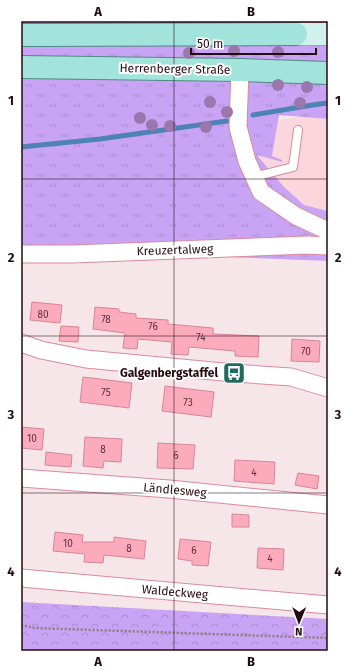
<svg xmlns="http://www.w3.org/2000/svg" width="349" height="672" font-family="'Fira Sans',sans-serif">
  <defs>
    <pattern id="grass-tufts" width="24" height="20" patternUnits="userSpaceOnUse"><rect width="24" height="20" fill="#c9a4f4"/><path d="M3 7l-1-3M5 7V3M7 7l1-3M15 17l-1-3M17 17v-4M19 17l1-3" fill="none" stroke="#ac8cd0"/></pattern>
    <pattern id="forest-crowns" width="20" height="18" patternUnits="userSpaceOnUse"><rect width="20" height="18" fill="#c9a4f4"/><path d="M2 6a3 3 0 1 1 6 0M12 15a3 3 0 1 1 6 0" fill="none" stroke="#ac8cd0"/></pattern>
  </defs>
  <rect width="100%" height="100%" fill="#f7e6e9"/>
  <polygon fill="#fbd6dd" points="328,114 328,211 304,205 283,186 257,154 267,121"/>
  <polygon fill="url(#grass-tufts)" points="21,21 328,21 328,119 279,115 272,156 282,160 282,162 257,155 283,186 304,205 328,211 328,261 226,257 73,263 21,263"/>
  <polygon fill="url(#forest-crowns)" points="21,602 328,619 328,651 21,651"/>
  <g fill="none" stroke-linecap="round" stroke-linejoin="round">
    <g stroke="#4f83b6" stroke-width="5">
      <polyline points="253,115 319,104 328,103"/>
      <polyline points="21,147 100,139 227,121"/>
    </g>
  </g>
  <g fill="#fcabbd" stroke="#d48698">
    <polygon points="32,302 62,305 60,323 30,320"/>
    <polygon points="95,307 119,309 119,312 136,314 136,318 168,320 168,324 213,328 213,334 259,336 258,357 235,356 235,351 189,347 188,355 171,354 172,342 138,339 137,349 123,348 125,333 93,329"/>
    <polygon points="61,326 79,327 78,342 59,341"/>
    <polygon points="292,339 320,341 319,362 291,361"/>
    <polygon points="83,377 132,383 129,408 80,402"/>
    <polygon points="165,386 214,392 211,417 162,411"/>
    <polygon points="21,427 44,429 42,450 21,448"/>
    <polygon points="85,437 122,439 121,462 104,461 103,468 83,466"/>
    <polygon points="158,443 195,445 193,469 157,468"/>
    <polygon points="46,452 72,455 71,467 45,465"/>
    <polygon points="235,460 275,462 274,484 234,481"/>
    <polygon points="298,473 319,476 317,489 295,485"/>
    <polygon points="232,514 249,515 249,527 232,527"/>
    <polygon points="55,532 83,535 82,542 114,542 114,537 146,541 144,559 104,555 103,563 84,562 85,554 53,551"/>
    <polygon points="180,539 211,542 208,566 192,565 192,561 178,559"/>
    <polygon points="258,548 284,549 283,570 257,568"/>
  </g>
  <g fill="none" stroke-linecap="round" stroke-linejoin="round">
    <g stroke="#d98b9d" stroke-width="10">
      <polyline id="lane" points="254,177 293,167 298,130"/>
    </g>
    <g stroke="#d98b9d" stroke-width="19">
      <g id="street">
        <polyline points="240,70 238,127 247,161 261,192 296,216 328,231"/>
        <polyline points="21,254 73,254 308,245 328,246"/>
        <polyline points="21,343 41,350 86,359 234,373 291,377 328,388"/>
        <polyline points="21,478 169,489 328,505"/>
        <polyline points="21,578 328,605"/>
      </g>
    </g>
    <g stroke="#d98b9d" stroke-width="24">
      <polyline id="secondary" points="296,34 328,34"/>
    </g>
    <g stroke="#4e8b85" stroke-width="24">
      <g id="primary">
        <polyline points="21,35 296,34"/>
        <polyline points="21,67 240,70 328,73"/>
      </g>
    </g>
    <polyline stroke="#907a7f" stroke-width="2.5" stroke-dasharray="2 2" stroke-linecap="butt" points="21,625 35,628 328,638"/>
    <use href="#lane" stroke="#fff" stroke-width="8"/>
    <use href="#street" stroke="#fff" stroke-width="17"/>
    <use href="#secondary" stroke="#d0f1ed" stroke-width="22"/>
    <use href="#primary" stroke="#a2e3db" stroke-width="22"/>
  </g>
  <g fill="#9c77ae">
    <circle cx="234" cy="51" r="6"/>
    <circle cx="278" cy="52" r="6"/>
    <circle cx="189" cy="53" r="6"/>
    <circle cx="278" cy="85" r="6"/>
    <circle cx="307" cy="87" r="6"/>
    <circle cx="210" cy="102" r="6"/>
    <circle cx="300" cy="103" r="6"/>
    <circle cx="227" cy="112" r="6"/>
    <circle cx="140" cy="118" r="6"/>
    <circle cx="152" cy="125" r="6"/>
    <circle cx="170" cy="126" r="6"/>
    <circle cx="206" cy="127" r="6"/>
  </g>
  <path fill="none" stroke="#260a12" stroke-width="1" stroke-opacity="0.55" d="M174,21V651M21,179H328M21,336H328M21,493H328"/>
  <defs>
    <g id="bus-square" transform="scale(1.15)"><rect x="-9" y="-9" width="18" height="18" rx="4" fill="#206a62" stroke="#fff"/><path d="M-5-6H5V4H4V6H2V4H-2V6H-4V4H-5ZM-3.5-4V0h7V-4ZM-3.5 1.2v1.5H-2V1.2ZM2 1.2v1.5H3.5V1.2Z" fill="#fff"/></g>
  </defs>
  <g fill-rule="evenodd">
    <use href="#bus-square" x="234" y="373"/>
  </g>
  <g text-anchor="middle" stroke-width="4" stroke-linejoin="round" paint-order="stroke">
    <g font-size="10" fill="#5c323d">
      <text x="43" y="318">80</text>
      <text x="106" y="323">78</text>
      <text x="153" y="330">76</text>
      <text x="201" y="341">74</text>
      <text x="306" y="355">70</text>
      <text x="106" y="396">75</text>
      <text x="188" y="406">73</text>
      <text x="32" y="442">10</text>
      <text x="103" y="453">8</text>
      <text x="176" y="459">6</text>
      <text x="254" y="476">4</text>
      <text x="68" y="547">10</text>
      <text x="129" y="552">8</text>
      <text x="194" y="554">6</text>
      <text x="270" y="562">4</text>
    </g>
    <g font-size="12" fill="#260a12" stroke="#fff">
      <text transform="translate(175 69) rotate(1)" y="4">Herrenberger Straße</text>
      <text transform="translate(175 250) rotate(-2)" y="4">Kreuzertalweg</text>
      <text transform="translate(175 490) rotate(5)" y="4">Ländlesweg</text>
      <text transform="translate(175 592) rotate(5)" y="4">Waldeckweg</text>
    </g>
    <g font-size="12" font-weight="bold" fill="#260a12" stroke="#fff" text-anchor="end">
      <text x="218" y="377">Galgenbergstaffel</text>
    </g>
  </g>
  <rect width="349" height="672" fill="none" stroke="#ffffff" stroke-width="44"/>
  <g transform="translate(299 622) rotate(181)" stroke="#ffffff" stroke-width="3" paint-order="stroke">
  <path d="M0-3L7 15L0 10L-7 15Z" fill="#260a12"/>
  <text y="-6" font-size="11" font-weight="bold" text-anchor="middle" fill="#260a12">N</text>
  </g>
  <path d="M191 48v6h125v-6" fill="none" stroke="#260a12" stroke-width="2"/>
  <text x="197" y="48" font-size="12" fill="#260a12" stroke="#ffffff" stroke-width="3" paint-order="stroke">50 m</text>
  <rect x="22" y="22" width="305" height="628" fill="none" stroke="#260a12" stroke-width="1.5"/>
  <g font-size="13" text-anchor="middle" font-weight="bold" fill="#260a12">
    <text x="98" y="16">A</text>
    <text x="251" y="16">B</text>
    <text x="11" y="105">1</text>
    <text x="338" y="105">1</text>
    <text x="11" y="262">2</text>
    <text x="338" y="262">2</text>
    <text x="11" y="419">3</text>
    <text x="338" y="419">3</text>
    <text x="11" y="576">4</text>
    <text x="338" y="576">4</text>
    <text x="98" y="666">A</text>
    <text x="251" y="666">B</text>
  </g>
</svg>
